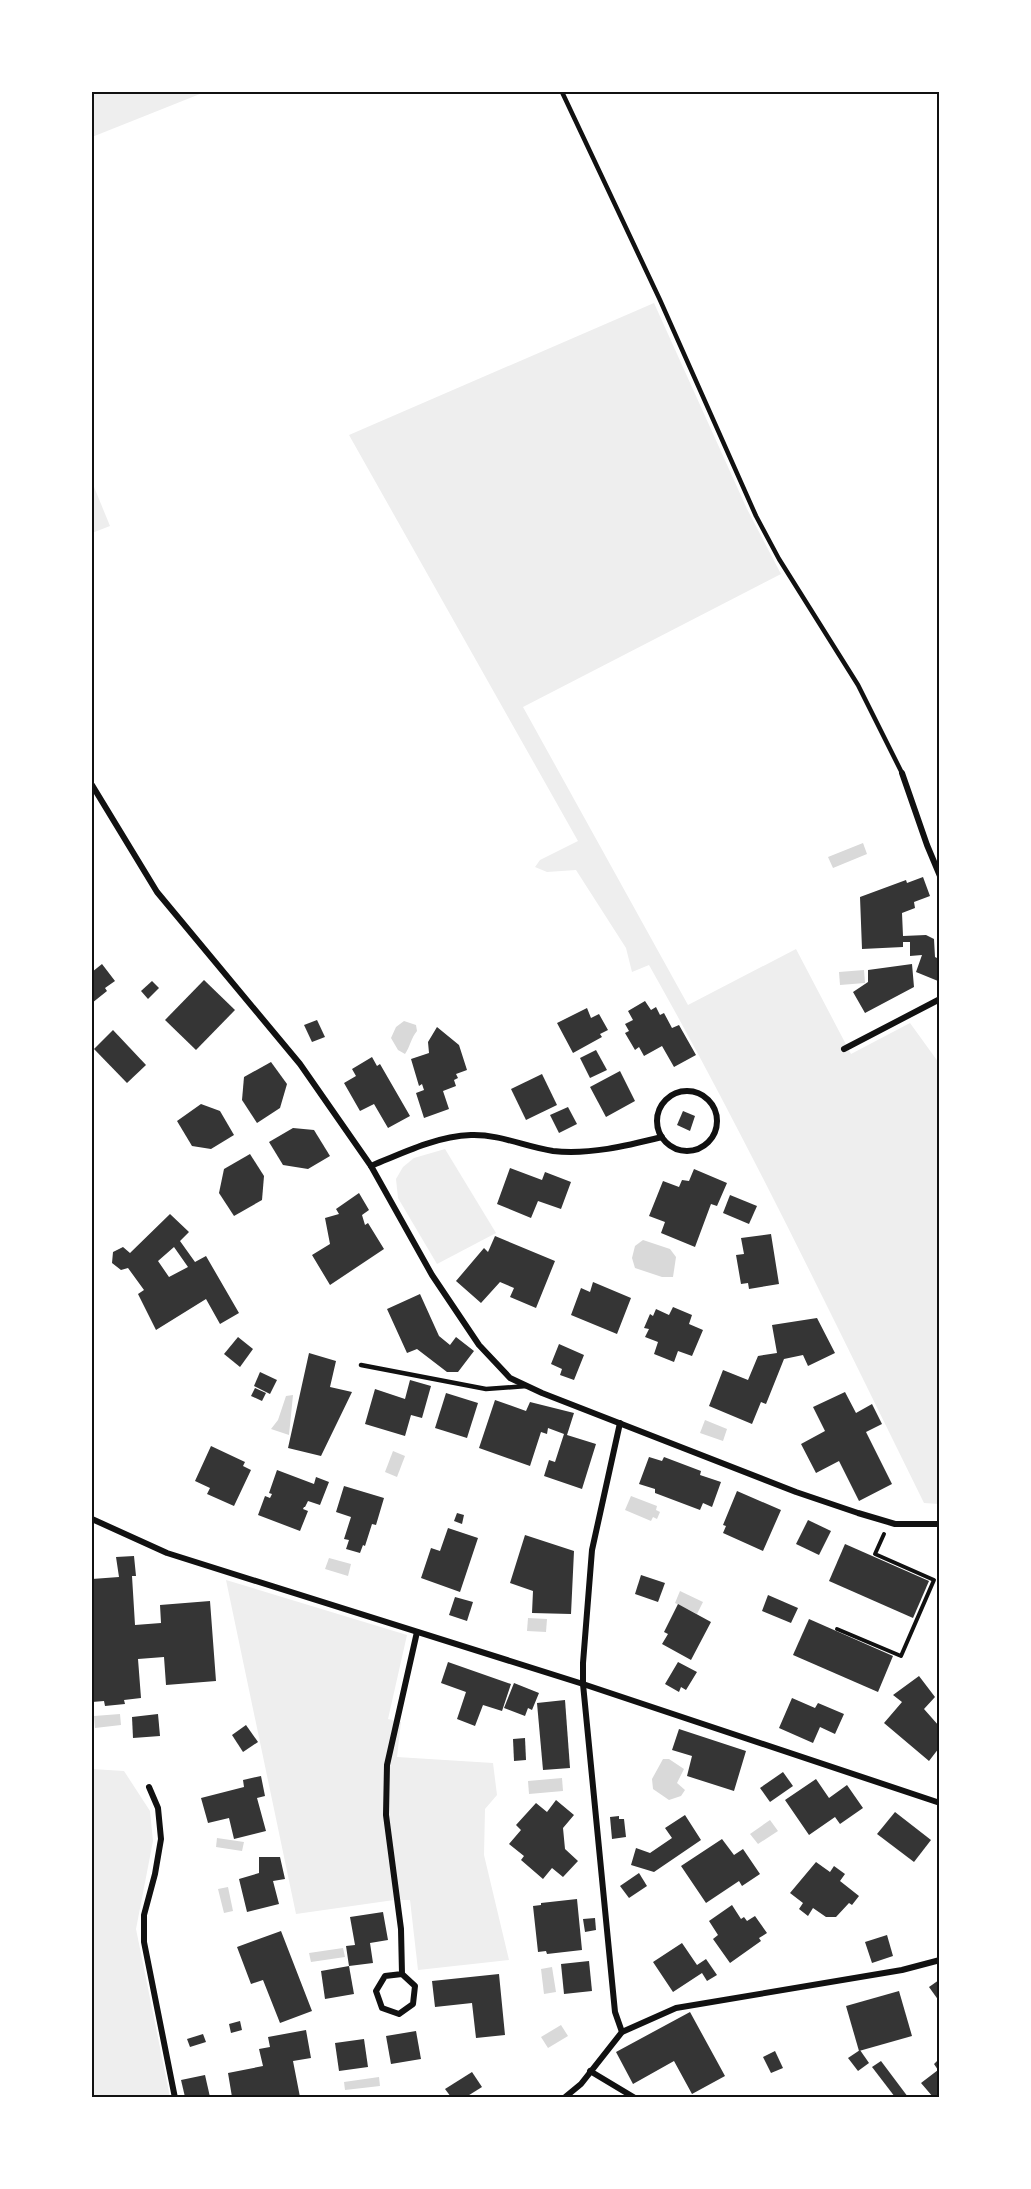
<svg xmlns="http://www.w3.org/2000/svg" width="1031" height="2189" font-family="'Public Sans',sans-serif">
  <rect width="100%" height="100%" fill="#fff"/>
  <g fill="#eee">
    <polygon points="92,92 205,92 92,137"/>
    <path d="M654,303L747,509L781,574L523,707L688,1005L796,949L851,1054L910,1023L939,1063V1504L924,1503C835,1323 748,1140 649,965L632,972L626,948L576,870L547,872L535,867L540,860L578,841L349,435Z"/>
    <polygon points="92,482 110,526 92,533"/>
    <polygon points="445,1149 496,1233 437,1264 398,1198 396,1179 403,1167 414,1158"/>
    <polygon points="226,1580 407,1635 388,1719 401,1722 397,1757 493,1763 497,1795 485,1809 484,1855 509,1960 418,1970 410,1900 394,1900 296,1914"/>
    <polygon points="92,1769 124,1771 150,1811 153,1841 136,1929 170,2097 92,2097"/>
  </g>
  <g fill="#d9d9d9">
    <polygon points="863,843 867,854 833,868 828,857"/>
    <polygon points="864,970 865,983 840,985 839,972"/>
    <path d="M404,1021L416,1025L417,1031C411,1038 410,1047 405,1054L398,1050L391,1038L396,1027Z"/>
    <polygon points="643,1240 670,1249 676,1257 673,1277 662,1277 635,1268 632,1258 635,1246"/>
    <polygon points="293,1395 289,1435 271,1429 278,1420 286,1396"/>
    <polygon points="705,1420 727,1429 723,1441 700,1433"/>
    <polygon points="393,1451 405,1456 397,1477 385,1472"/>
    <polygon points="631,1496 657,1506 656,1510 660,1512 657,1519 653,1517 651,1521 625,1510"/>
    <polygon points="329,1558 351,1564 348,1576 325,1569"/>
    <polygon points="680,1591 703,1602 697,1614 675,1603"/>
    <polygon points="528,1618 547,1619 546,1632 527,1631"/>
    <polygon points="120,1714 121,1725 95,1728 94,1716"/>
    <polygon points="663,1759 669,1759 684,1769 677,1783 685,1790 681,1796 669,1800 653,1789 652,1779"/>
    <polygon points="562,1778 563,1791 529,1794 528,1781"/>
    <polygon points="770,1820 778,1831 758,1844 750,1834"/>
    <polygon points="217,1838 244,1842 242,1851 216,1847"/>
    <polygon points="228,1887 233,1911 224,1913 218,1889"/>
    <polygon points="343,1948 345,1957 311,1962 309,1953"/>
    <polygon points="552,1967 556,1992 544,1994 541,1969"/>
    <polygon points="561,2025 568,2036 548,2048 541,2037"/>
    <polygon points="379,2077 380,2086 345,2090 344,2082"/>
  </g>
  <g fill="#353535" fill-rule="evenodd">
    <polygon points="923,877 930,896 914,902 915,908 902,913 903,936 926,935 934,939 935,957 939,959 938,981 916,972 922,955 910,956 910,942 903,942 903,947 862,949 860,897 906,880 907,883"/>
    <polygon points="102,964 115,981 105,988 107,991 92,1003 92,972"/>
    <polygon points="912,964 914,987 865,1013 853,992 868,982 868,970"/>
    <polygon points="204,980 235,1010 196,1050 165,1020"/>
    <polygon points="152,981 159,988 148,999 141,991"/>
    <polygon points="645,1001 651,1010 656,1007 660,1015 664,1013 672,1028 679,1025 696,1055 674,1067 662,1046 644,1056 639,1047 635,1050 625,1033 629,1031 625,1024 633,1020 628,1011"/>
    <polygon points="587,1008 591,1018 599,1014 608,1030 600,1034 602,1037 573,1053 557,1023"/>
    <polygon points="317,1020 325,1037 312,1042 304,1025"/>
    <polygon points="437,1027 459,1045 467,1070 456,1074 458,1078 454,1080 456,1086 443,1091 449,1109 424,1118 416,1093 424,1090 422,1084 419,1086 411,1059 429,1053 428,1042"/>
    <polygon points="113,1030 146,1065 127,1083 94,1049"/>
    <polygon points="596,1050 607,1070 590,1078 580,1058"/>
    <polygon points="372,1057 377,1066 380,1064 410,1116 388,1128 374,1104 360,1111 344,1083 356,1076 352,1069"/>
    <polygon points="271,1062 287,1084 280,1108 257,1123 242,1100 244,1077"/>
    <polygon points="620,1071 635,1101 606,1117 590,1087"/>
    <polygon points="542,1074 557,1105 526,1120 511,1089"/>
    <polygon points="201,1104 220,1111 234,1135 211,1149 192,1146 177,1121"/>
    <polygon points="568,1107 577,1124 559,1133 550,1115"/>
    <polygon points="683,1111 695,1116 690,1131 677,1125"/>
    <polygon points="293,1128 314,1130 330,1156 308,1169 283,1165 269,1142"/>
    <polygon points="250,1154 264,1176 262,1200 234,1216 219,1193 224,1169"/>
    <polygon points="510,1168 542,1180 545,1172 571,1182 561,1209 538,1201 531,1218 497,1204"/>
    <polygon points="694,1169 727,1183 717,1206 711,1204 695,1247 661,1233 665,1222 649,1216 663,1181 679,1187 682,1180 689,1181"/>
    <polygon points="359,1193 369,1210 362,1215 365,1225 368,1223 384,1249 330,1285 312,1255 330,1244 325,1218 339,1214 336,1209"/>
    <polygon points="730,1195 757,1206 749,1224 723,1213"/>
    <path d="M170,1214L189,1232L180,1241L195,1262L206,1256L239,1313L220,1324L206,1299L156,1330L138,1294L144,1290L128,1268L121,1270L112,1263L113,1252L123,1247L130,1253ZM174,1247L188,1267L169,1277L158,1261Z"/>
    <polygon points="771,1234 779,1284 749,1289 748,1283 741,1284 736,1255 744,1254 741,1238"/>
    <polygon points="495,1236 555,1261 536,1308 510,1297 514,1288 500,1282 481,1303 456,1281 484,1248 488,1252"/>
    <polygon points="593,1282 631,1298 617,1334 571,1315 581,1288 590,1292"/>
    <polygon points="420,1294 439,1336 450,1345 456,1337 474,1351 458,1372 447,1372 417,1349 407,1353 387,1309"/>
    <polygon points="673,1307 692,1315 689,1324 703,1330 692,1356 678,1351 674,1362 654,1354 658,1342 645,1337 649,1329 644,1328 650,1314 653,1316 656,1309 669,1315"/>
    <polygon points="817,1318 835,1353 808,1366 803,1355 784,1359 766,1404 761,1402 752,1424 709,1406 723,1370 748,1380 758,1356 777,1353 772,1325"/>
    <polygon points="238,1337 253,1349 240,1367 224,1354"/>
    <polygon points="559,1344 584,1355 574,1380 560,1375 562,1369 551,1364"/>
    <polygon points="309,1353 336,1361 330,1387 352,1392 321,1456 288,1448"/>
    <polygon points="260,1372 277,1380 270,1394 254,1386"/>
    <polygon points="410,1380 431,1386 422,1418 411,1415 405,1436 365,1424 375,1389 405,1399"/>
    <polygon points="255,1388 266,1393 262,1401 251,1396"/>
    <polygon points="845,1392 856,1413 872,1404 882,1424 866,1432 892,1484 859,1501 839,1461 816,1473 801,1444 825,1431 813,1407"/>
    <polygon points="446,1393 478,1403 467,1438 435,1428"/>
    <polygon points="495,1400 526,1411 530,1402 574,1413 567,1435 596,1444 582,1489 544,1476 549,1460 555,1462 564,1434 548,1428 547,1434 541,1432 530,1466 479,1448"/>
    <polygon points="211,1446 245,1462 243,1466 251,1470 234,1506 207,1494 210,1488 195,1481"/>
    <polygon points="649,1457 662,1461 664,1457 701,1471 700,1475 721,1482 712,1507 703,1503 700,1510 655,1493 655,1489 639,1484"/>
    <polygon points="277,1470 314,1484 316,1477 329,1482 320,1505 308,1501 305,1507 304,1507 303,1509 308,1511 300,1531 258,1515 265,1496 270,1498 272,1494 269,1493"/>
    <polygon points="344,1486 384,1498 376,1525 372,1524 365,1546 363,1545 360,1553 346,1549 349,1540 344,1539 351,1517 336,1512"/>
    <polygon points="737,1491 781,1510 763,1551 723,1533 726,1526 723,1525"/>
    <polygon points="457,1513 464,1515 462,1524 454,1521"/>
    <polygon points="808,1520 831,1531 819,1555 796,1544"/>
    <polygon points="448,1528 478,1538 460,1592 421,1578 431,1548 440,1551"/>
    <polygon points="525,1535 574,1551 571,1614 532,1613 533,1591 510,1583"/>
    <polygon points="845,1544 929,1581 913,1618 829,1581"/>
    <polygon points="134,1556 136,1576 132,1576 135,1625 161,1623 160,1605 210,1601 216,1681 166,1685 164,1657 138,1659 141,1698 124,1700 125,1704 105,1706 104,1701 92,1702 92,1579 119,1577 116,1557"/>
    <polygon points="641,1575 665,1583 658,1602 635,1594"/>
    <polygon points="768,1595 798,1608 791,1623 762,1611"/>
    <polygon points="455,1597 473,1602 467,1621 449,1615"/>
    <polygon points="678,1604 711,1622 691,1660 662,1644 668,1634 664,1632"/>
    <polygon points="809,1619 893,1656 878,1692 793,1655"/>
    <polygon points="448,1662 511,1684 502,1711 483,1705 475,1726 457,1719 466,1692 441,1683"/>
    <polygon points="678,1662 697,1672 686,1690 681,1687 679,1692 665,1684"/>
    <polygon points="919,1676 935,1697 924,1709 939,1726 939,1748 929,1761 884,1723 902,1702 893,1695"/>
    <polygon points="514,1683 539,1693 532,1710 528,1708 525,1716 504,1708"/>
    <polygon points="792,1698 815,1708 818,1703 844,1714 835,1734 820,1727 813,1743 779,1728"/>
    <polygon points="565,1700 570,1768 543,1770 537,1703"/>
    <polygon points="158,1714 160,1736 133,1738 132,1717"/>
    <polygon points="246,1725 258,1742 243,1752 232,1735"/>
    <polygon points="679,1729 746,1751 734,1791 687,1776 692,1756 672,1750"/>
    <polygon points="525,1738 526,1760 514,1761 513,1739"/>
    <polygon points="783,1772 793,1786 770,1802 760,1788"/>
    <polygon points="261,1776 265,1796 257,1798 266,1831 234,1839 229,1818 208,1823 201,1798 244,1787 243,1780"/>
    <polygon points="816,1779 829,1798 847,1785 863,1808 840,1824 835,1817 809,1835 785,1800"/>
    <polygon points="556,1800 574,1815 563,1828 565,1849 578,1861 563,1877 552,1868 543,1879 521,1860 524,1856 509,1844 521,1830 516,1825 536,1803 547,1812"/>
    <polygon points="895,1812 931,1840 914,1862 877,1834"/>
    <polygon points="685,1815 701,1840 654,1872 631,1865 636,1848 650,1853 672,1838 665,1828"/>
    <polygon points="619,1816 619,1819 624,1819 626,1837 612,1839 610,1817"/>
    <polygon points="722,1839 734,1855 743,1849 760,1874 742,1886 739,1881 706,1903 681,1866"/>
    <polygon points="259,1857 280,1857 285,1879 273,1881 279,1904 247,1912 239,1879 259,1873"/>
    <polygon points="816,1862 830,1872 834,1866 845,1874 840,1881 859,1896 852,1905 849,1903 836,1917 826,1917 813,1908 808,1916 799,1909 803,1903 790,1893"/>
    <polygon points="639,1873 647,1886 629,1898 620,1886"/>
    <polygon points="577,1899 582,1950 547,1954 546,1951 538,1952 533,1906 541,1905 541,1903"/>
    <polygon points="732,1905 741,1919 744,1917 747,1921 755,1916 767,1933 759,1938 761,1941 730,1963 713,1939 718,1935 709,1921"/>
    <polygon points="383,1912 388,1940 370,1943 373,1963 349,1966 346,1946 355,1945 350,1917"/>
    <polygon points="595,1918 596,1930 585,1932 583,1919"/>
    <polygon points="281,1931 312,2011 280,2023 263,1980 251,1984 237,1947"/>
    <polygon points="887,1935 893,1956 872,1963 865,1942"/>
    <polygon points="682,1943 697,1965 706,1959 717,1975 707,1981 702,1973 673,1992 653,1962"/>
    <polygon points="589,1961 592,1991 564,1994 561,1964"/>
    <polygon points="349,1966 354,1994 325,1999 321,1971"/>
    <polygon points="499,1974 505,2035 476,2038 472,2003 435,2007 432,1981"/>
    <polygon points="939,1980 939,2001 929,1987"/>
    <polygon points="899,1991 912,2036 859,2051 846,2006"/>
    <polygon points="690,2012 725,2076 692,2094 674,2061 633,2084 616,2052"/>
    <polygon points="240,2021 242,2030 231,2033 229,2024"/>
    <polygon points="306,2030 311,2058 293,2061 300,2097 232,2097 228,2073 263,2066 259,2049 270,2047 268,2037"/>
    <polygon points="416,2031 421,2059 391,2064 386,2036"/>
    <polygon points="203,2034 206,2042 190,2047 187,2039"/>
    <polygon points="364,2039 368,2067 339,2071 335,2043"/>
    <polygon points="860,2050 869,2063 858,2071 848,2058"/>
    <polygon points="775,2051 783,2068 771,2073 763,2057"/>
    <polygon points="939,2059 939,2097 933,2097 921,2083 938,2070 934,2064"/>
    <polygon points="881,2061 908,2097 895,2097 872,2067"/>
    <polygon points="472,2072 482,2087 466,2097 451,2097 445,2089"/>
    <polygon points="205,2075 210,2097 185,2097 181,2080"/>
  </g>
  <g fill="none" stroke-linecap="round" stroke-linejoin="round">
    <polyline stroke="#111" stroke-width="4" points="837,1629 901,1656 934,1580 875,1554 884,1534"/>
    <g stroke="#111" stroke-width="4.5">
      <polyline points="562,92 660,300 756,516 779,559 858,685 902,773"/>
      <polyline points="361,1365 486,1389 527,1386"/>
    </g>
    <g stroke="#111" stroke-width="6">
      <polyline points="902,773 927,845 940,876"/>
      <polyline points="92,785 157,892 300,1064 371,1166 432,1275 479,1345 510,1378 542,1393 796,1492 858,1513 895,1524 940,1524"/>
      <polyline points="844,1049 940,999"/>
      <circle cx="687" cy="1121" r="30"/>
      <path d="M371,1166C402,1153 437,1136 471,1135C499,1134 526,1147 553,1151C589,1155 626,1146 662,1137"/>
      <polyline points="620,1423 592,1550 583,1663 583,1684 615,2012 622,2032"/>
      <polyline points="92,1519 167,1553 583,1684 940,1803"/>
      <polyline points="149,1787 158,1808 161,1839 155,1874 144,1915 144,1942 175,2098"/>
      <polyline points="402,1974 385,1976 376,1991 382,2008 399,2014 413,2004 415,1986 402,1974 401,1929 386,1815 387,1765 417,1632"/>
      <polyline points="590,2071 635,2098"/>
      <polyline points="564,2098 581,2084 622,2032 676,2008 902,1970 940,1960"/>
    </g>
  </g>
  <rect width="1031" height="2189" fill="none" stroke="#ffffff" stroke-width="186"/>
  <rect x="93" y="93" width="845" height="2003" fill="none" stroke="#111" stroke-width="2"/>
</svg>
